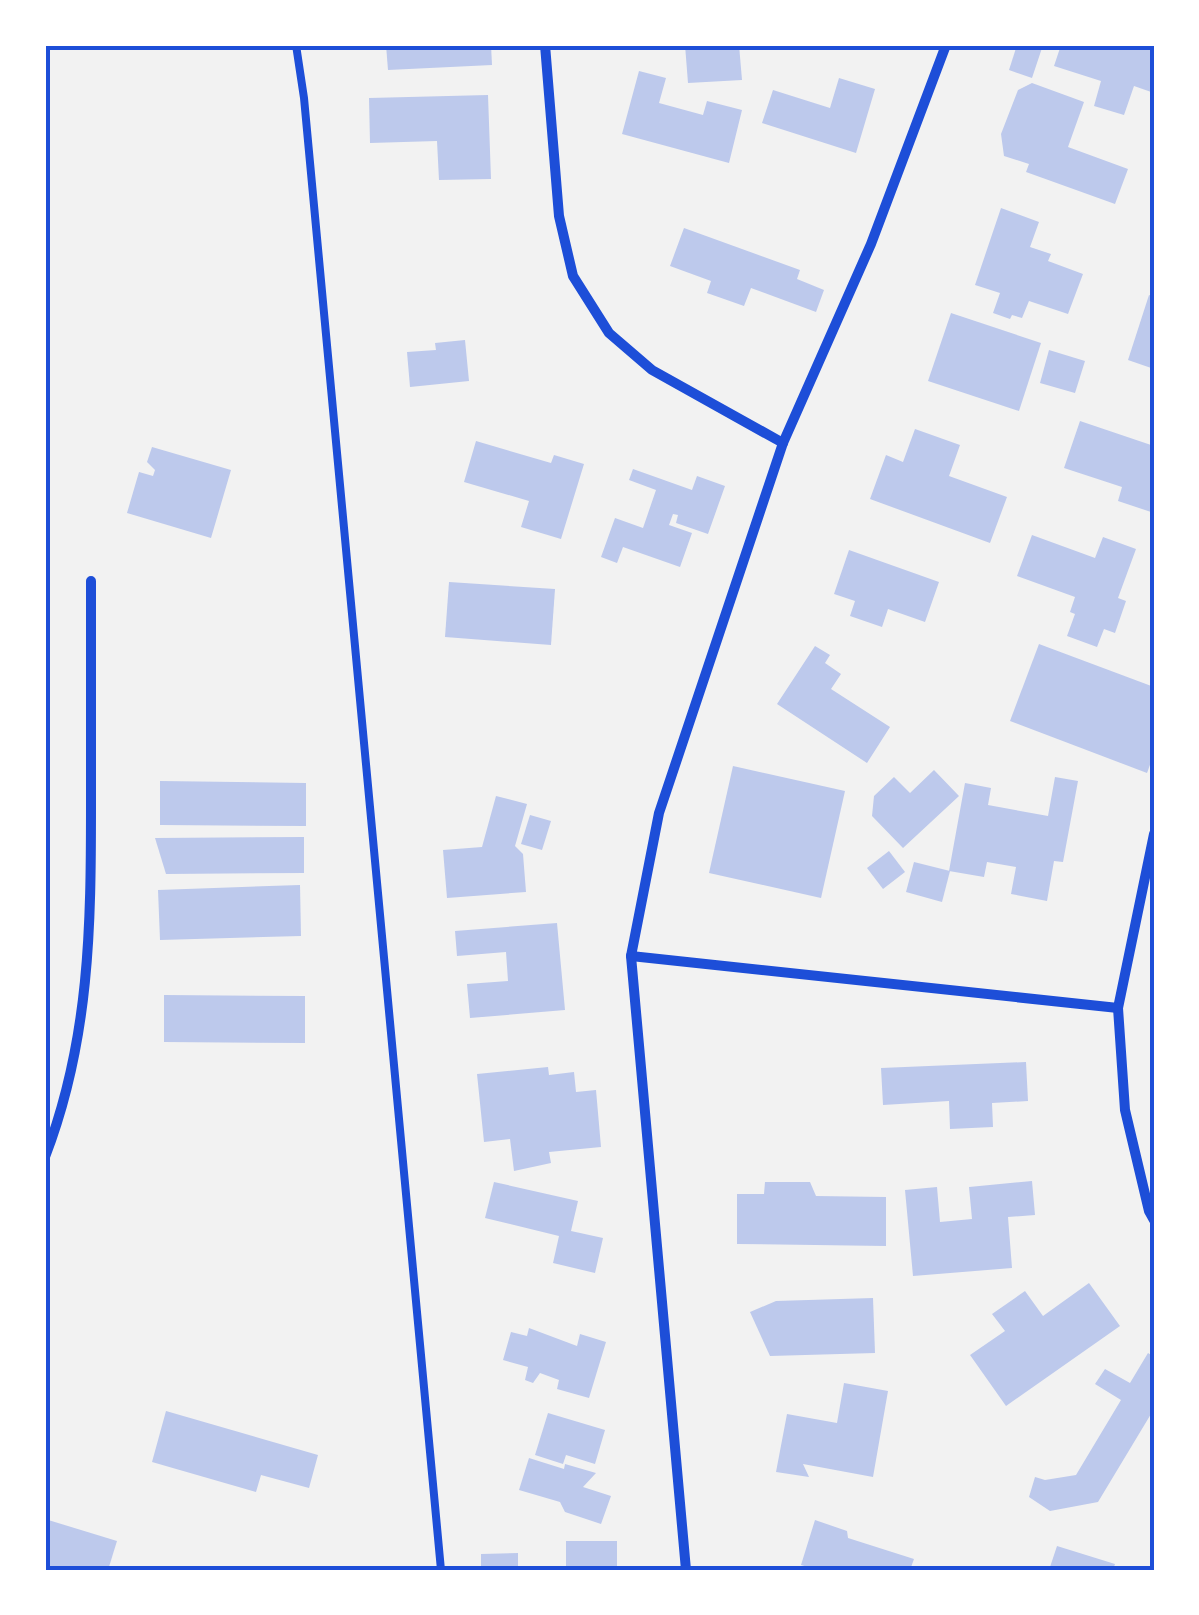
<svg xmlns="http://www.w3.org/2000/svg" width="1199" height="1615" font-family="Figtree,sans-serif">
  <rect width="100%" height="100%" fill="#f2f2f2"/>
  <g fill="#bdc9ec">
    <polygon points="386,45 491,45 492,65 388,70"/>
    <polygon points="685,45 739,45 742,80 688,83"/>
    <polygon points="1017,45 1043,45 1032,78 1009,70"/>
    <polygon points="1061,45 1154,45 1154,93 1134,86 1124,115 1094,106 1101,81 1054,66"/>
    <polygon points="639,71 666,78 659,103 703,115 707,101 742,110 729,163 622,134"/>
    <polygon points="839,78 875,89 856,153 762,123 773,90 830,108"/>
    <polygon points="1032,83 1084,102 1068,147 1128,169 1115,204 1026,172 1029,164 1004,156 1001,134 1018,90"/>
    <polygon points="488,95 491,179 439,180 437,141 370,143 369,98"/>
    <polygon points="1001,208 1039,222 1030,247 1051,254 1048,261 1083,274 1068,314 1029,301 1022,318 1012,315 1010,319 993,313 1000,293 975,285"/>
    <polygon points="684,228 800,270 797,279 824,290 816,312 751,288 744,306 707,293 711,281 670,266"/>
    <polygon points="1149,295 1154,297 1154,369 1128,360"/>
    <polygon points="951,313 1041,343 1019,411 928,381"/>
    <polygon points="465,340 469,381 410,387 407,352 436,350 435,343"/>
    <polygon points="1049,350 1085,361 1075,393 1040,383"/>
    <polygon points="1080,421 1154,446 1154,513 1118,501 1122,487 1064,468"/>
    <polygon points="915,429 960,445 949,476 1007,497 990,543 870,499 886,455 903,462"/>
    <polygon points="476,441 551,463 554,455 584,464 561,539 521,527 529,501 464,482"/>
    <polygon points="152,447 231,470 211,538 127,513 139,472 153,476 155,470 147,462"/>
    <polygon points="633,469 692,490 697,476 725,486 708,534 676,523 678,515 673,514 669,525 692,533 680,567 623,547 617,563 601,557 615,518 643,528 656,490 629,480"/>
    <polygon points="1032,535 1095,558 1103,537 1136,549 1118,598 1126,601 1115,633 1104,629 1097,647 1067,636 1075,614 1070,612 1075,597 1017,576"/>
    <polygon points="849,550 939,582 925,622 888,609 882,627 850,616 855,601 834,594"/>
    <polygon points="449,582 555,589 551,645 445,637"/>
    <polygon points="1039,644 1154,687 1154,754 1147,773 1010,721"/>
    <polygon points="815,646 830,655 825,663 841,674 831,689 890,727 867,763 777,704"/>
    <polygon points="733,766 845,791 821,898 709,873"/>
    <polygon points="934,770 959,796 903,848 872,816 874,796 894,777 910,793"/>
    <polygon points="1055,777 1078,781 1063,862 1054,861 1047,901 1011,894 1016,867 987,862 984,877 949,871 965,783 991,788 988,805 1048,816"/>
    <polygon points="160,781 306,783 306,826 160,825"/>
    <polygon points="496,796 527,804 515,846 523,854 526,892 447,898 443,850 482,847"/>
    <polygon points="530,815 551,821 542,850 521,844"/>
    <polygon points="304,837 304,873 166,874 155,838"/>
    <polygon points="889,851 905,872 883,889 867,868"/>
    <polygon points="914,862 950,871 942,902 906,892"/>
    <polygon points="300,885 301,936 160,940 158,890"/>
    <polygon points="557,923 565,1010 470,1018 467,984 508,981 506,952 457,956 455,931"/>
    <polygon points="164,995 305,996 305,1043 164,1042"/>
    <polygon points="1026,1062 1028,1101 992,1103 993,1127 950,1129 949,1101 883,1105 881,1068"/>
    <polygon points="548,1067 549,1075 574,1072 576,1092 596,1090 601,1147 549,1152 551,1163 514,1171 510,1139 484,1142 477,1074"/>
    <polygon points="1032,1181 1035,1215 1008,1217 1012,1268 913,1276 905,1190 937,1187 940,1222 972,1219 969,1187"/>
    <polygon points="494,1182 578,1201 571,1231 603,1238 595,1273 553,1263 559,1236 485,1218"/>
    <polygon points="765,1182 810,1182 816,1196 886,1197 886,1246 737,1244 737,1194 764,1194"/>
    <polygon points="1089,1283 1120,1326 1006,1406 970,1355 1005,1331 992,1314 1025,1291 1043,1316"/>
    <polygon points="873,1298 875,1353 770,1356 750,1312 776,1301"/>
    <polygon points="529,1328 577,1346 580,1334 606,1342 589,1398 557,1389 559,1380 540,1373 533,1383 525,1380 528,1367 503,1360 511,1332 527,1336"/>
    <polygon points="1148,1353 1154,1357 1154,1409 1098,1502 1050,1511 1029,1497 1035,1477 1045,1480 1076,1475 1121,1400 1095,1384 1105,1369 1130,1383"/>
    <polygon points="844,1383 888,1391 873,1477 803,1464 809,1477 776,1472 787,1414 837,1423"/>
    <polygon points="166,1411 318,1455 309,1488 261,1475 256,1492 152,1462"/>
    <polygon points="548,1413 605,1430 595,1464 566,1455 563,1464 535,1455"/>
    <polygon points="529,1458 564,1469 565,1464 596,1473 583,1487 611,1496 601,1524 565,1512 560,1502 519,1490"/>
    <polygon points="45,1519 117,1541 108,1570 45,1569"/>
    <polygon points="815,1520 847,1531 848,1538 914,1559 910,1570 818,1570 801,1565"/>
    <rect x="566" y="1541" width="51" height="29"/>
    <polygon points="1057,1546 1115,1564 1113,1570 1049,1570"/>
    <polygon points="518,1553 518,1570 481,1570 481,1554"/>
  </g>
  <g fill="none" stroke-linecap="round" stroke-linejoin="round">
    <polyline stroke="#1d4ed8" stroke-width="8" points="296,45 304,98 441,1570"/>
    <g stroke="#1d4ed8" stroke-width="10">
      <polyline points="545,45 559,216 573,276 609,333 652,370 783,443"/>
      <polyline points="1154,834 1118,1008 1125,1110 1149,1211 1154,1220"/>
      <polyline points="631,956 1118,1008"/>
      <path d="M45,1157C90,1040 91,926 91,803C91,729 91,655 91,581"/>
      <polyline points="686,1570 631,956 659,813 783,443 871,244 946,45"/>
    </g>
  </g>
  <rect width="1199" height="1615" fill="none" stroke="#ffffff" stroke-width="95"/>
  <rect x="48" y="48" width="1104" height="1520" fill="none" stroke="#1d4ed8" stroke-width="4"/>
</svg>
